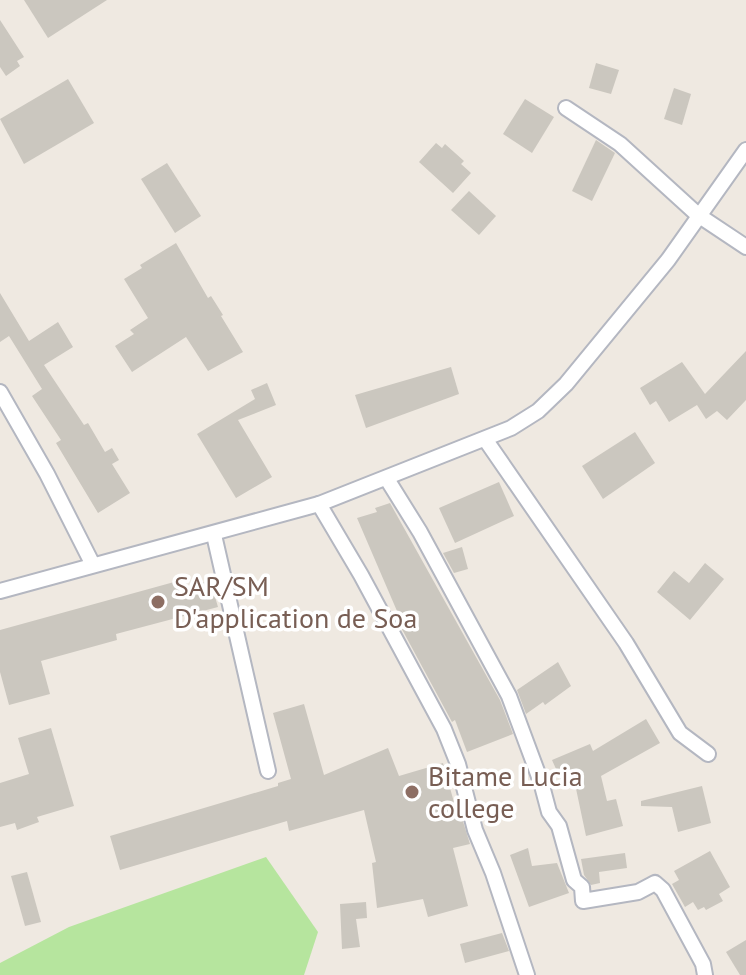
<svg xmlns="http://www.w3.org/2000/svg" width="746" height="975" font-family="'PT Sans',sans-serif">
  <rect width="100%" height="100%" fill="#efe9e1"/>
  <polygon fill="#b6e59e" points="266,857 318,932 304,975 0,975 0,963 69,927"/>
  <g fill="#cbc7bf">
    <polygon points="24,0 107,0 48,38"/>
    <polygon points="0,20 24,57 17,61 20,66 6,76 0,67"/>
    <polygon points="596,63 619,70 611,94 589,88"/>
    <polygon points="68,79 94,123 24,164 0,119"/>
    <polygon points="674,88 691,94 682,125 664,119"/>
    <polygon points="525,99 554,117 532,153 503,134"/>
    <polygon points="596,140 615,153 592,201 572,191"/>
    <polygon points="436,143 442,148 445,144 464,161 461,164 471,173 453,193 419,162"/>
    <polygon points="167,163 201,216 175,233 141,179"/>
    <polygon points="469,191 496,216 479,235 451,210"/>
    <polygon points="176,243 208,298 211,296 223,315 221,316 243,352 208,371 186,337 132,372 115,346 134,334 130,330 148,318 124,279 142,268 140,265"/>
    <polygon points="0,293 29,341 58,322 73,347 44,365 84,425 88,423 105,452 112,448 119,460 112,464 130,493 98,513 56,443 61,440 32,396 42,389 9,336 0,342"/>
    <polygon points="746,351 746,400 727,420 717,411 706,419 697,405 669,422 656,401 650,405 640,388 682,362 705,394"/>
    <polygon points="451,367 459,394 366,428 355,395"/>
    <polygon points="267,383 276,405 238,420 272,477 236,498 197,434 255,399 251,390"/>
    <polygon points="635,432 655,463 603,499 582,466"/>
    <polygon points="499,482 514,516 455,543 439,508"/>
    <polygon points="390,503 500,700 513,734 467,752 455,720 452,722 397,620 400,618 357,518 377,512 375,508"/>
    <polygon points="462,547 468,569 454,573 443,553"/>
    <polygon points="705,563 724,579 690,620 657,592 674,571 689,583"/>
    <polygon points="185,579 188,587 210,580 218,607 116,634 117,640 41,661 50,694 9,705 0,672 0,630"/>
    <polygon points="558,662 571,686 545,705 543,702 526,714 517,690"/>
    <polygon points="304,704 324,775 388,748 399,776 443,763 457,813 460,812 470,844 453,848 468,906 428,917 423,899 377,908 372,863 376,862 364,810 289,831 287,821 120,870 110,836 278,786 278,783 291,779 273,713"/>
    <polygon points="646,719 660,743 601,776 607,801 616,799 623,826 586,836 575,784 565,789 552,760 590,744 593,751"/>
    <polygon points="51,728 74,806 37,817 39,822 17,830 15,823 0,827 0,783 29,774 18,738"/>
    <polygon points="702,786 711,823 678,832 672,807 641,806 641,801"/>
    <polygon points="528,848 532,866 557,863 569,893 529,907 510,855"/>
    <polygon points="710,851 730,887 719,894 723,901 706,910 704,907 698,910 693,902 685,907 672,884 679,880 674,871"/>
    <polygon points="625,853 627,868 599,872 600,883 591,885 584,875 581,859"/>
    <polygon points="27,872 41,922 25,926 11,876"/>
    <polygon points="366,902 367,918 356,919 360,947 342,949 340,904"/>
    <polygon points="502,933 509,951 465,963 460,944"/>
    <polygon points="746,940 746,975 740,975 726,952"/>
  </g>
  <g fill="none" stroke-linecap="round" stroke-linejoin="round">
    <g stroke="#b4b7c1" stroke-width="18">
      <g id="street">
        <polyline points="566,108 620,144 698,215 746,247"/>
        <polyline points="0,392 47,474 93,565"/>
        <polyline points="485,439 626,643 680,733 708,754"/>
        <polyline points="387,479 420,532 509,696 541,782 549,812 559,826 574,880 582,887 583,901 638,892 655,883 663,890 703,964 705,975"/>
        <polyline points="319,504 361,575 444,729 458,764 475,830 493,873 527,975"/>
        <polyline points="214,535 268,771"/>
        <polyline points="0,591 319,504 511,428 538,411 566,384 668,260 746,150"/>
      </g>
    </g>
    <use href="#street" stroke="#fff" stroke-width="14"/>
  </g>
  <g fill="#8d6e63" stroke="#fff" stroke-width="3">
    <circle cx="158" cy="602" r="8"/>
    <circle cx="412" cy="792" r="8"/>
  </g>
  <g text-anchor="middle" stroke-width="7" stroke-linejoin="round" paint-order="stroke">
    <g font-size="28" fill="#785e54" stroke="#fff" text-anchor="start">
      <text x="174" y="596">SAR/SM<tspan x="174" dy="32">D'application de Soa</tspan></text>
      <text x="428" y="786">Bitame Lucia<tspan x="428" dy="32">college</tspan></text>
    </g>
  </g>
</svg>
